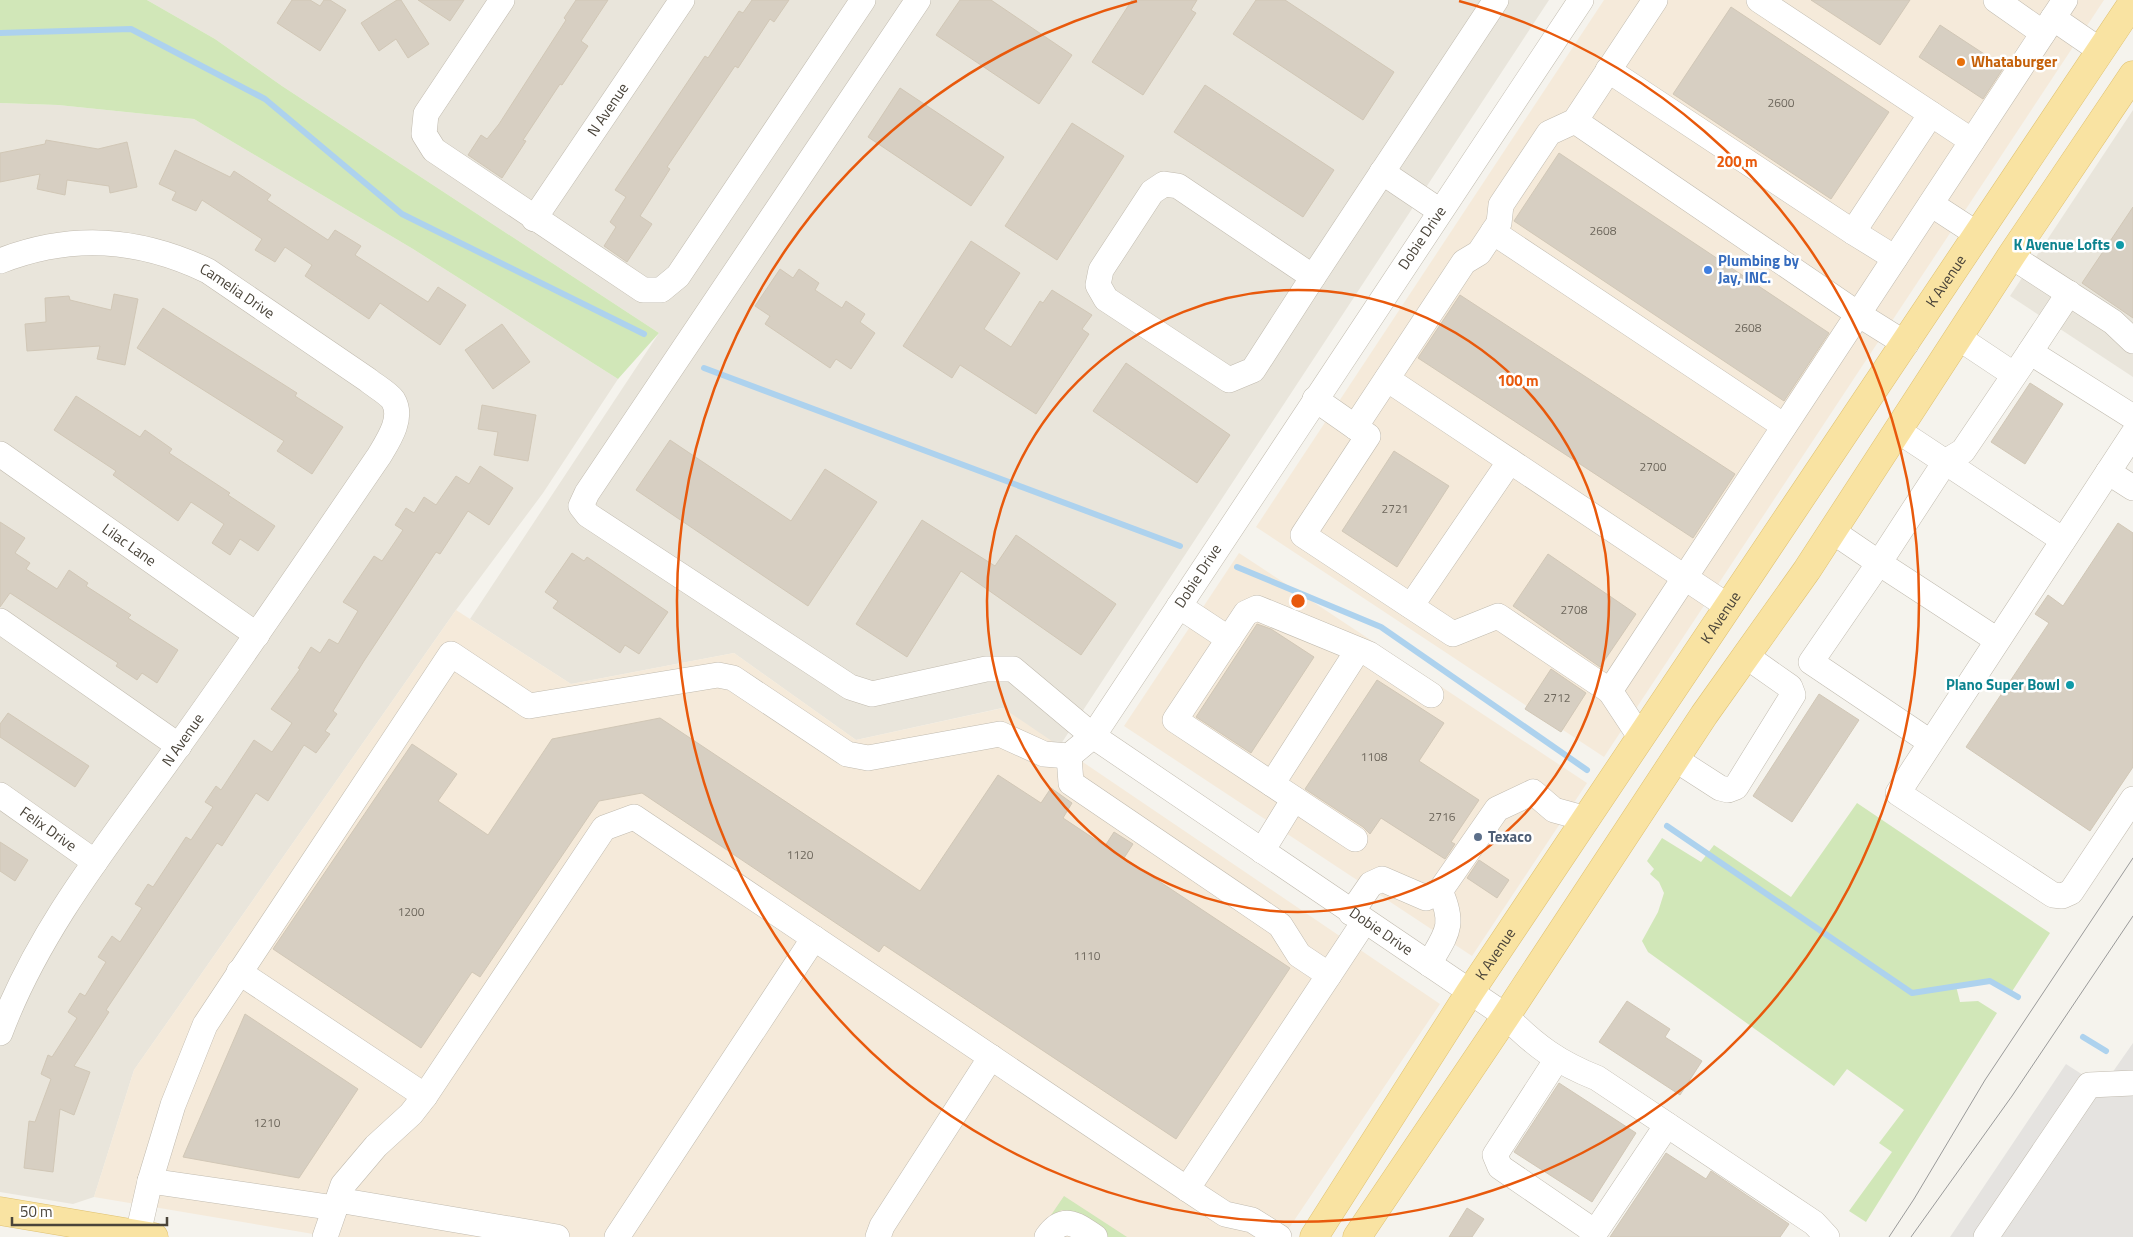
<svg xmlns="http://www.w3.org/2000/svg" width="2133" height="1237" font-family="'Titillium Web',sans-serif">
  <rect width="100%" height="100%" fill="#f5f3ed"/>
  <g fill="#e9e5db">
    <polygon points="147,0 1549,0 1059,747 1002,708 856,740 734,653 571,684 470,619 659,333 282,86 215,39"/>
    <polygon points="0,103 58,105 194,119 413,249 618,379 543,493 456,610 134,1070 94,1197 73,1204 0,1192"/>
    <polygon points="2133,110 2133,377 2010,296"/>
  </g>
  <g fill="#f5eada">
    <polygon points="1604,0 2104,0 1604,757 1256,527"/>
    <polygon points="1239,553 1587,783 1472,956 1124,726"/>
    <polygon points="456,610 571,684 734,653 856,740 1003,708 1440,1004 1283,1237 331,1237 94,1197 134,1070"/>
  </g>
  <g fill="#d1e7b8">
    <polygon points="0,0 147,0 215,39 282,86 659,333 618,379 413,249 194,119 58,105 0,103"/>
    <polygon points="1857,803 2050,933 2011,993 1990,981 1956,986 1960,1002 1978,1001 1997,1013 1866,1222 1849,1211 1892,1152 1879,1143 1904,1110 1847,1069 1834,1086 1648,952 1642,941 1658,912 1664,893 1659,882 1650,874 1654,869 1647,861 1662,838 1701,862 1714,845 1791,897"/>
    <polygon points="1064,1196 1127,1237 1106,1237 1069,1212 1062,1210 1056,1213 1036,1237"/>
  </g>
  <polygon fill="#e5e3e0" points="2133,1043 2133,1237 1950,1237 2066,1064 2083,1075 2112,1073"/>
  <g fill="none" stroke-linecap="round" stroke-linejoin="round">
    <g stroke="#add2ee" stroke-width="6">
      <polyline points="0,33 131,29 265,99 402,214 644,334"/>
      <polyline points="704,368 1180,546"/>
      <polyline points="1237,567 1381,627 1587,770"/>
      <polyline points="1667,826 1912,993 1990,981 2018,997"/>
      <polyline points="2083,1037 2106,1051"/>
    </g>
  </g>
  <g fill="#d7cfc2" stroke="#d1c7b6">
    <polygon points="292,0 310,0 320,6 324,0 330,0 346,10 320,51 277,23"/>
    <polygon points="397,0 401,0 429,44 408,58 396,39 379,51 361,23"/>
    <polygon points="418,0 464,0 450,21"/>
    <polygon points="576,0 608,0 581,41 588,46 562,85 560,84 523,140 526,141 502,178 468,155 481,135 487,139 499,124 566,20 564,18"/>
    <polygon points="752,0 789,0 774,22 770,19 738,68 735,66 667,167 670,169 640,216 652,224 627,262 604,246 616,227 610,222 626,197 615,190 705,56 708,58 739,11 743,13"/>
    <polygon points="960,0 991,0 1072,55 1039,104 936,35"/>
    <polygon points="1132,0 1197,0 1191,10 1196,13 1143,95 1092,62"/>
    <polygon points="1256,0 1285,0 1394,72 1363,120 1233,34"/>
    <polygon points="1811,0 1910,0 1880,45"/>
    <polygon points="1731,7 1889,112 1831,199 1673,94"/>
    <polygon points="1940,25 2004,67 1983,99 1919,57"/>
    <polygon points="1205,85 1334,170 1303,217 1174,132"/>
    <polygon points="900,88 1004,157 971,206 868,137"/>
    <polygon points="1072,123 1124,156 1057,260 1005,226"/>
    <polygon points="46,140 98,149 127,142 137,187 110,193 109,186 67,180 65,195 37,189 40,174 0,182 0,153 45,144"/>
    <polygon points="175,150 230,177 234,171 271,195 267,200 328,240 335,230 361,246 355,255 428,302 438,287 466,305 440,345 380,303 369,319 305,276 312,265 285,247 275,262 255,250 262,239 202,200 196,211 172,200 176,192 159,184"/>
    <polygon points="1559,153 1829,333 1784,401 1514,221"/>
    <polygon points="2133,207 2133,318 2082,283"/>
    <polygon points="971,241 1020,273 984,329 1011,347 1040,301 1043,303 1052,290 1092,315 1082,329 1089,334 1036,414 960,365 952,378 903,346"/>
    <polygon points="780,269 793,278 799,269 819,283 815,290 842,308 846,301 865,314 860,322 875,333 851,369 836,359 830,368 765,324 770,316 755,306"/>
    <polygon points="114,294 138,299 125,365 97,359 100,346 27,351 25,324 46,322 45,298 69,296 70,300 111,310"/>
    <polygon points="1460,295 1735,474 1693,538 1418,358"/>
    <polygon points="163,308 297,393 295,396 343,427 312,474 277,451 284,441 137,348"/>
    <polygon points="502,324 530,362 493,389 465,350"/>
    <polygon points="1126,363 1230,435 1197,483 1093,411"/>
    <polygon points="2030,383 2063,404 2025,464 1991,442"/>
    <polygon points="76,396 140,437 145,430 172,449 169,453 230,493 228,495 275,526 258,551 240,539 230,555 212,543 224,524 191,502 178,521 113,475 116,471 54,430"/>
    <polygon points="482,405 536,415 528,461 494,455 498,432 478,429"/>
    <polygon points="670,440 791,521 825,469 877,502 808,606 636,490"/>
    <polygon points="1394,451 1449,486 1397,567 1342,531"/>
    <polygon points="480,466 513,488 489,525 468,511 440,554 436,552 364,661 333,711 337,714 325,731 330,734 316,753 304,745 268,801 256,793 222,846 217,843 106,1010 109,1012 74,1066 90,1072 74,1115 60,1109 53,1172 24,1168 29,1121 35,1122 51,1079 41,1074 48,1055 52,1057 77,1018 68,1012 80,993 85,996 106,962 98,957 112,936 120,942 142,908 135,904 148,884 153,887 186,837 191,840 213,807 205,802 216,786 221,790 254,740 272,752 292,723 271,709 300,669 298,668 311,647 320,653 329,639 338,644 358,611 343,602 374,556 382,561 403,530 395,525 406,508 414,513 424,497 436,505 456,476 469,484"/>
    <polygon points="922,520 995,566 1016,535 1116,604 1081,655 961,571 907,657 856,624"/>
    <polygon points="0,522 25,538 15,553 30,563 26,569 57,589 69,570 88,583 86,586 131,615 128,618 178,650 157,683 142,673 137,680 116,666 118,663 10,593 0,607"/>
    <polygon points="2118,523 2133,533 2133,767 2090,831 1966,747 2049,623 2035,614 2048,595 2063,606"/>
    <polygon points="572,553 584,561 587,557 668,612 639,654 625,645 620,653 553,608 558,601 545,592"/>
    <polygon points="1548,554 1636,614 1600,667 1513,606"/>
    <polygon points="1257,624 1271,629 1314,657 1251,753 1196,717"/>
    <polygon points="1551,669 1586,693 1561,732 1525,709"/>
    <polygon points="1377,680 1444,723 1419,761 1479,800 1451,842 1455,844 1445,859 1381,818 1370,834 1363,827 1305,789"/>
    <polygon points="1819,694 1859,720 1792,822 1753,796"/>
    <polygon points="8,713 89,766 75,787 0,737 0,724"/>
    <polygon points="660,718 920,891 998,775 1041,803 1051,788 1072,803 1063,818 1105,846 1114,832 1133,844 1124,858 1290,968 1176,1139 884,945 879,952 642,793 599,801 480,977 472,972 421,1048 273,949 412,744 457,774 438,801 488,835 552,739"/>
    <polygon points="0,842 28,860 15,881 0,871"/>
    <polygon points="1479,860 1509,880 1497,898 1467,878"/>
    <polygon points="1627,1001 1670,1029 1665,1037 1702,1061 1680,1095 1599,1042"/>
    <polygon points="245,1014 358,1089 299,1178 183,1157"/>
    <polygon points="1559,1083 1636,1133 1592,1202 1514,1152"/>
    <polygon points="1666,1153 1706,1179 1711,1171 1789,1224 1780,1237 1610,1237"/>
    <polygon points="1467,1208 1484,1219 1472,1237 1449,1237"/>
  </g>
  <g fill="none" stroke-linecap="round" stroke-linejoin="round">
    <g stroke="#c1bbaf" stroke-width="26">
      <g id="minor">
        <polyline points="502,0 426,114 424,134 434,150 643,290 661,290 678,276 863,0"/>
        <path id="s1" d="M1581,0L1093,736L1506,1016C1535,1046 1559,1063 1597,1078L1814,1223L1827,1237"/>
        <polyline points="1759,0 1972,141"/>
        <polyline points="1996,0 2043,33"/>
        <polyline points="2053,18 2101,51"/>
        <polyline points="1608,70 1853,232 1931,114"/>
        <polyline points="1575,121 1858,314 1906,344"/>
        <polyline points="1382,172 1440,211"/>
        <polygon points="1164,184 1178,186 1313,277 1253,370 1229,380 1106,299 1098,285 1101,270 1152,192"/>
        <polyline points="1931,204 1977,234"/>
        <path id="s2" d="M534,219L682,0"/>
        <polyline points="1493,232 1784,426"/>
        <polyline points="1853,232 1895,258"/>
        <polyline points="2011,256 2113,322 2133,341"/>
        <path id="s3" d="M0,261C72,233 139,238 208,271L368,380C375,386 388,393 393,400C404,418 388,441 379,456C312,554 246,652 177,748C113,838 39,928 0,1033"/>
        <polyline points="1313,277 1496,0"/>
        <polyline points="1959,338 2013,374"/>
        <polyline points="2030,352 2069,293"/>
        <polyline points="1387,379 1729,607"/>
        <polyline points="1315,399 1368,436 1303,535 1453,634 1498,616 1610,691 2065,0"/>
        <polyline points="1355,427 1464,262 1479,253 1499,223 1501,205 1549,133 1575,121 1655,0"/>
        <polyline points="1897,430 2063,540"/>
        <polyline points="2133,434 1898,793 2053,895 2062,896 2071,892 2133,799"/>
        <path id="s4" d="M0,454L257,635"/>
        <polyline points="2108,472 2133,488"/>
        <polyline points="1832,531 1879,563 1811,662 1930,742"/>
        <polyline points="1179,606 1229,639"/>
        <polyline points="1411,606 1510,461"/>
        <polyline points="0,621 179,746"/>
        <polyline points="1997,640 1879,563 1945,462 1963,451 2030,352 2133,417"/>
        <polyline points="1610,691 1641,738"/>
        <polyline points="1069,756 1071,783 1280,925 1299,955 1329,975 1187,1189"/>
        <polyline points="1675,759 1720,788 1728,790 1736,787 1793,695 1790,687 1746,656"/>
        <polyline points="1272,784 1358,650"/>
        <path id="s5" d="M0,795L95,862"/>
        <polyline points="1355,839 1175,720 1246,613 1257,608 1369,654 1431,695"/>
        <polyline points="1262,851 1294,799"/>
        <polyline points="1351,913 1371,884 1382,879 1426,898 1440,891 1497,809 1533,792 1554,810 1587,819"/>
        <path d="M1429,964C1446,934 1456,926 1440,891"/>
        <polyline points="239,972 425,1096"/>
        <polyline points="1329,975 1364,922"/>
        <polyline points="1557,1059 1495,1155 1500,1167 1595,1232"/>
        <polyline points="150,1181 335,1208"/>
        <polyline points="338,1200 557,1237"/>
        <polyline points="138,1234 150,1181 173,1105 205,1025 451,654 529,706 718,675 733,678 847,754 868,758 1000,734 1044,754 1069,756 1093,736 1013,669 986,669 872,694 850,687 588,515 581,506 587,493 918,0"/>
        <polyline points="325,1237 343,1185 376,1146 411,1114 425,1096 604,828 634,817 1187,1189 1225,1214 1252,1220 1279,1237"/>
        <polyline points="617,1237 814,938"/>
        <polyline points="878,1237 882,1226 991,1057"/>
        <path d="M1047,1237C1063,1214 1076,1224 1095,1237"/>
        <polyline points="1592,1237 1667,1125"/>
        <polyline points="1986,1237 2089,1085 2133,1083"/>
      </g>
    </g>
    <g stroke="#dfc171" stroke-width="29">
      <g id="major">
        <polyline points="0,1211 154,1237"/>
        <path id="s6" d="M1314,1237L1470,992L2133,2"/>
        <polyline points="1357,1237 1506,1016 1704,715 1807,570 2011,256 2133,75"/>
      </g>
    </g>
    <use href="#minor" stroke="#fff" stroke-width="25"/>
    <use href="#major" stroke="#f9e3a2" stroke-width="28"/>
    <g stroke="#9a9a9a" stroke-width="1">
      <polyline points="1889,1237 1914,1199 1985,1080 2133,858"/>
      <polyline points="1911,1237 2012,1096 2133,916"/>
    </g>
  </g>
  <g fill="none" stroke="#e8590c" stroke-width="2.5">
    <circle cx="1298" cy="601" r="311"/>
    <path d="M1459 1A621 621 0 1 1 1137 1"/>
  </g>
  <circle fill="#e8710a" stroke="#fff" stroke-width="2" cx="1961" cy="62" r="5"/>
  <g fill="#0f9aa8" stroke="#fff" stroke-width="2">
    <circle cx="2120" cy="245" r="5"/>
    <circle cx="2070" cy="685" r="5"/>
  </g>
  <circle fill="#3f7fe0" stroke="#fff" stroke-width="2" cx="1708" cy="270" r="5"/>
  <circle fill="#5c6f8a" stroke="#fff" stroke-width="2" cx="1478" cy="837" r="5"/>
  <g text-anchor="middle" stroke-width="5" stroke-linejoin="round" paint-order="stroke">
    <g font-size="12" fill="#6d675c">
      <text x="1781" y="107">2600</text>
      <text x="1603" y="235">2608</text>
      <text x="1748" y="332">2608</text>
      <text x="1653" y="471">2700</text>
      <text x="1395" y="513">2721</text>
      <text x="1574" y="614">2708</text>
      <text x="1557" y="702">2712</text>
      <text x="1374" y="761">1108</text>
      <text x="1442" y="821">2716</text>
      <text x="800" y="859">1120</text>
      <text x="411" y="916">1200</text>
      <text x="1087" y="960">1110</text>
      <text x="267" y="1127">1210</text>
    </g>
    <g font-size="15" font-weight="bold" fill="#c56008" stroke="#fff" text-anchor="start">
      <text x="1971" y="67">Whataburger</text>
    </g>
    <g font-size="15" fill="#4a443a" stroke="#fff">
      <text dy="5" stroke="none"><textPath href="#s2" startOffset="132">N Avenue</textPath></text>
      <text transform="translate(1422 238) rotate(-56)" y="5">Dobie Drive</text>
      <text dy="5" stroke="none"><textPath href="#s6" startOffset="1146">K Avenue</textPath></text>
      <text dy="5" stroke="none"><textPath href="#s3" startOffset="250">Camelia Drive</textPath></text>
      <text dy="5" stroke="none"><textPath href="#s4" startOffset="158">Lilac Lane</textPath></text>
      <text transform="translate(1198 576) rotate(-57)" y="5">Dobie Drive</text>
      <text dy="5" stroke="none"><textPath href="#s6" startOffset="741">K Avenue</textPath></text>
      <text transform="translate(183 740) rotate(-55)" y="5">N Avenue</text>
      <text dy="5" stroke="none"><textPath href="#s5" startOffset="59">Felix Drive</textPath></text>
      <text dy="5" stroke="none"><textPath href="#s1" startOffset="1231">Dobie Drive</textPath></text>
      <text dy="5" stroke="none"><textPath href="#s6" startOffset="336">K Avenue</textPath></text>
    </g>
    <g font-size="15" font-weight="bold" fill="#0d838f" stroke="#fff" text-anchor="end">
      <text x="2110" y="250">K Avenue Lofts</text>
      <text x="2060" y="690">Plano Super Bowl</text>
    </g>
    <g font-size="15" font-weight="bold" fill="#366cbe" stroke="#fff" text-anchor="start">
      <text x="1718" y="266">Plumbing by<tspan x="1718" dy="17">Jay, INC.</tspan></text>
    </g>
    <g font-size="15" font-weight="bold" fill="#4e5e75" stroke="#fff" text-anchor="start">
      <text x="1488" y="842">Texaco</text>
    </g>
  </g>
  <circle cx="1298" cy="601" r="8" fill="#e8590c" stroke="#fff" stroke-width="2.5"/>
  <g font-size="15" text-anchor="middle" font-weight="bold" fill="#e8590c" stroke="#fff" stroke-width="5" stroke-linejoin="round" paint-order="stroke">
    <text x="1737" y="167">200 m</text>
    <text x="1518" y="386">100 m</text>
  </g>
  <path d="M12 1217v8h155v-8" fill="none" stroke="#4a443a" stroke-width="2.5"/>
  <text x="20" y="1217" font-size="15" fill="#4a443a" stroke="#ffffff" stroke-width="4" paint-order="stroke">50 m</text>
</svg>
